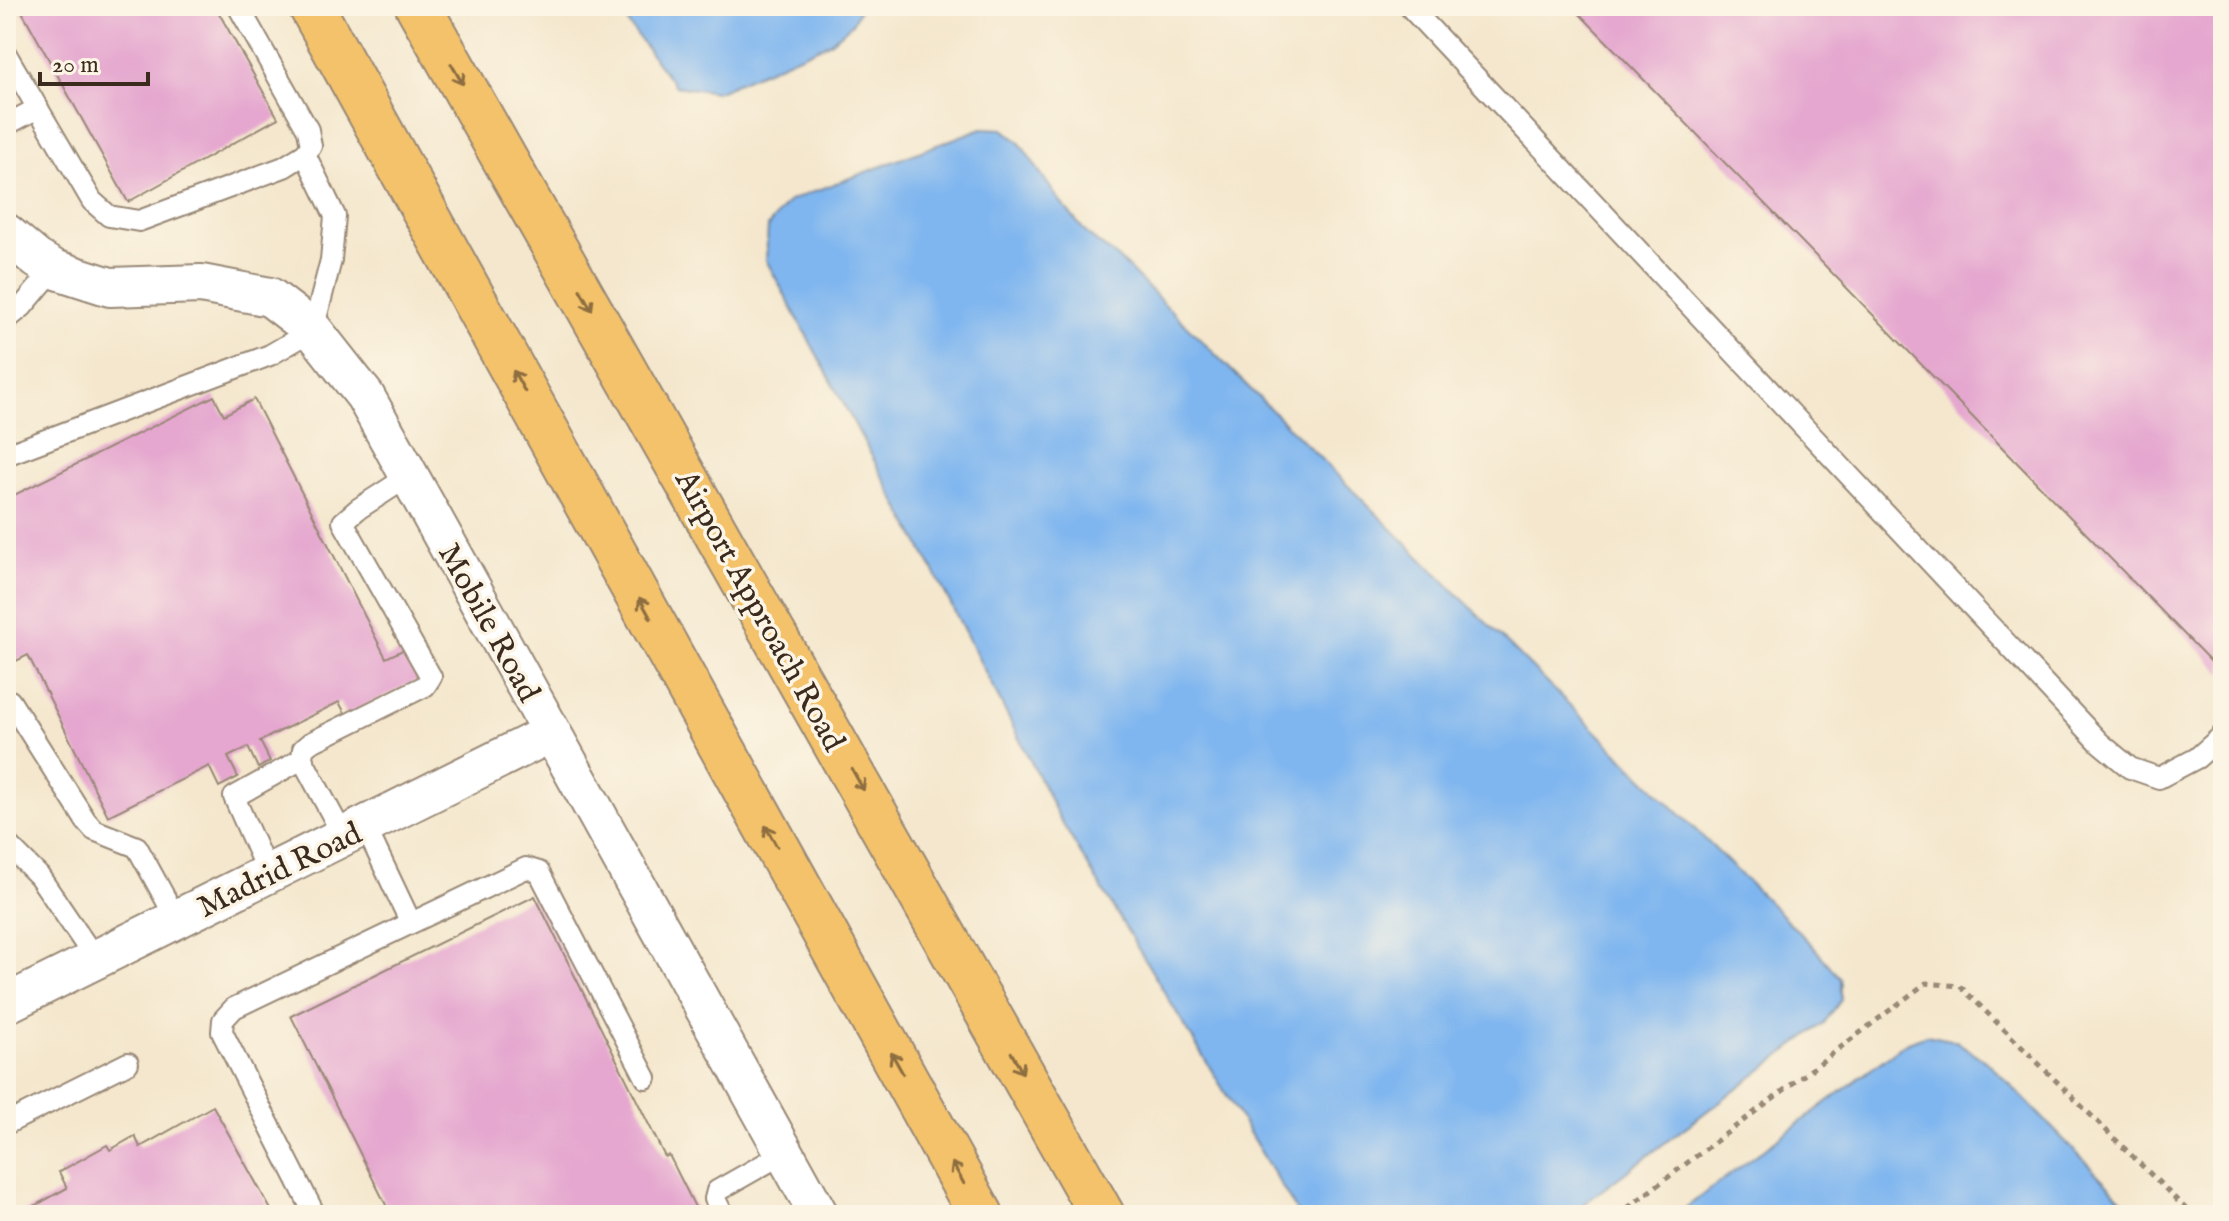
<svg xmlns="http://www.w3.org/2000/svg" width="2229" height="1221" font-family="'IM FELL English',serif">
  <rect width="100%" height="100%" fill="#fcf5e5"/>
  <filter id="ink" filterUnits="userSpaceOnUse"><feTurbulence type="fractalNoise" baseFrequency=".0125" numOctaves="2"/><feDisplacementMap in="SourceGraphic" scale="16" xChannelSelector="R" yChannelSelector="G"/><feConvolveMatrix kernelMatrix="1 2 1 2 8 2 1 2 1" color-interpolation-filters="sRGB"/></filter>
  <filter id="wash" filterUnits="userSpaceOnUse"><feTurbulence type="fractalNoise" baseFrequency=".006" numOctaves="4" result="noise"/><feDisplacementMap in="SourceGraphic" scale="32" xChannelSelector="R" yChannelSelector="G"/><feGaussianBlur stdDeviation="1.8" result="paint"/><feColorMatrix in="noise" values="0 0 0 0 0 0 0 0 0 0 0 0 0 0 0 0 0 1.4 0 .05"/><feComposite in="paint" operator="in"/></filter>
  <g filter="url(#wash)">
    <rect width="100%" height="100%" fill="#f4e7cd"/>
    <g fill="#7fb6ef" stroke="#5d7086" stroke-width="2">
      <polygon points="619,6 861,6 852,24 829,43 716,92 675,86 630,26"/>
      <polygon points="982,128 1003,129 1019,142 1061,203 1088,235 1118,258 1812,945 1841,979 1841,1000 1824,1023 1569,1215 1299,1215 1061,821 937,577 766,260 768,226 789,201"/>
      <polygon points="1926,1035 1956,1041 1992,1066 2137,1215 1676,1215 1906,1043"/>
    </g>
    <g id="blocks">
      <g fill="#e5a7cf">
        <polygon points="19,6 215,6 278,118 128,202"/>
        <polygon points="1572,6 2223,6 2223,674"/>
        <polygon points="214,396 224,415 254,399 386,658 411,646 426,676 346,715 339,702 260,741 270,761 258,768 248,747 228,757 238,777 219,787 209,766 108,816 28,655 6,666 6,499"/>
        <polygon points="535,896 665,1157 669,1155 699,1215 391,1215 291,1016"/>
        <polygon points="213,1106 274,1215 18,1215 67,1188 59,1172 107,1145 110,1150 135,1136 140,1147"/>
      </g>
    </g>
  </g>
  <g filter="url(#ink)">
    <use href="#blocks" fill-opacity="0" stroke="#988876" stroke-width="2"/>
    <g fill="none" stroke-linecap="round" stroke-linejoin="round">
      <g stroke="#988876" stroke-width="24">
        <g id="service">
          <polyline points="1409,6 2100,743 2130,768 2159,778 2197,758 2223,735"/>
          <polyline points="6,54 92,201 109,216 139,221 284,167 305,154 311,146 308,130 238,6"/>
          <polyline points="6,125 38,108"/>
          <polyline points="6,320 22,307 54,269"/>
          <polyline points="6,455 270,355 313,330 331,260 335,216 305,154"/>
          <polyline points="10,701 86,821 94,830 137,847 177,920"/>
          <polyline points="365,826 410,921"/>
          <polyline points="344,837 302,759 303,749 310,743 425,686 431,677 343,522 358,509 409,476"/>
          <polyline points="6,843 39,876 96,960"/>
          <polyline points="268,874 234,797 302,759"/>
          <polyline points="6,1124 128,1063"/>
          <polyline points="315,1215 222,1032 223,1020 234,1008 526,868 539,872 646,1078"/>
          <polyline points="723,1215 715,1199 717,1191 784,1153"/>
        </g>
      </g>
      <g stroke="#988876" stroke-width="42">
        <g id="minor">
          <polyline points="6,233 37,259 54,269 110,287 201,284 270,297 313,330 365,396 819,1215"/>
          <polyline points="6,1004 551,733"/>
        </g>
      </g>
      <g stroke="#988876" stroke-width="48">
        <g id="primary">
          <polyline points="311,6 981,1215"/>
          <polyline points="418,6 1102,1215"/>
        </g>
      </g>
      <polyline stroke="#988876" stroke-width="5" stroke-dasharray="6 6" stroke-linecap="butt" points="1618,1215 1926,983 1960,986 2192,1215"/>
      <use href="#service" stroke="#fff" stroke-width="20"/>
      <use href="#minor" stroke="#fff" stroke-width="38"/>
      <use href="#primary" stroke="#f4c26a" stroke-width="44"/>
    </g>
    <defs><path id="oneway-shaft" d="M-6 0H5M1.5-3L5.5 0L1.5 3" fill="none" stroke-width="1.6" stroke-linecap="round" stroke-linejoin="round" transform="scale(2)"/></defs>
    <g stroke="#8e6e40">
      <use href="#oneway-shaft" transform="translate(457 74) rotate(60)"/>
      <use href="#oneway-shaft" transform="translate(586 300) rotate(60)"/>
      <use href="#oneway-shaft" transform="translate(519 381) rotate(-119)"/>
      <use href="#oneway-shaft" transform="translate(645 608) rotate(-119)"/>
      <use href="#oneway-shaft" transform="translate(858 780) rotate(61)"/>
      <use href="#oneway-shaft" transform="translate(771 836) rotate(-119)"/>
      <use href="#oneway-shaft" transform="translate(897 1063) rotate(-119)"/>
      <use href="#oneway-shaft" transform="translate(1017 1063) rotate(61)"/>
      <use href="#oneway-shaft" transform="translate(958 1173) rotate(-119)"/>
    </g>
  </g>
  <g text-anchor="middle" stroke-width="7" stroke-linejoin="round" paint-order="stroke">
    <g font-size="32" fill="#3b2a1e" stroke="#fcf5e5">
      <text transform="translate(761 610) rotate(61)" y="11">Airport Approach Road</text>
      <text transform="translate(490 622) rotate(61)" y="11">Mobile Road</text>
      <text transform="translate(279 869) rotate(-26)" y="11">Madrid Road</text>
    </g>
  </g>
  <rect width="2229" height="1221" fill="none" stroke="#fcf5e5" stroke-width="32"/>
  <path d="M40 72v12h108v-12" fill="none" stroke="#3b2a1e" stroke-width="4"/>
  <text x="52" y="72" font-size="24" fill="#3b2a1e" stroke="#fcf5e5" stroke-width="6" paint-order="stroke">20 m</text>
</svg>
